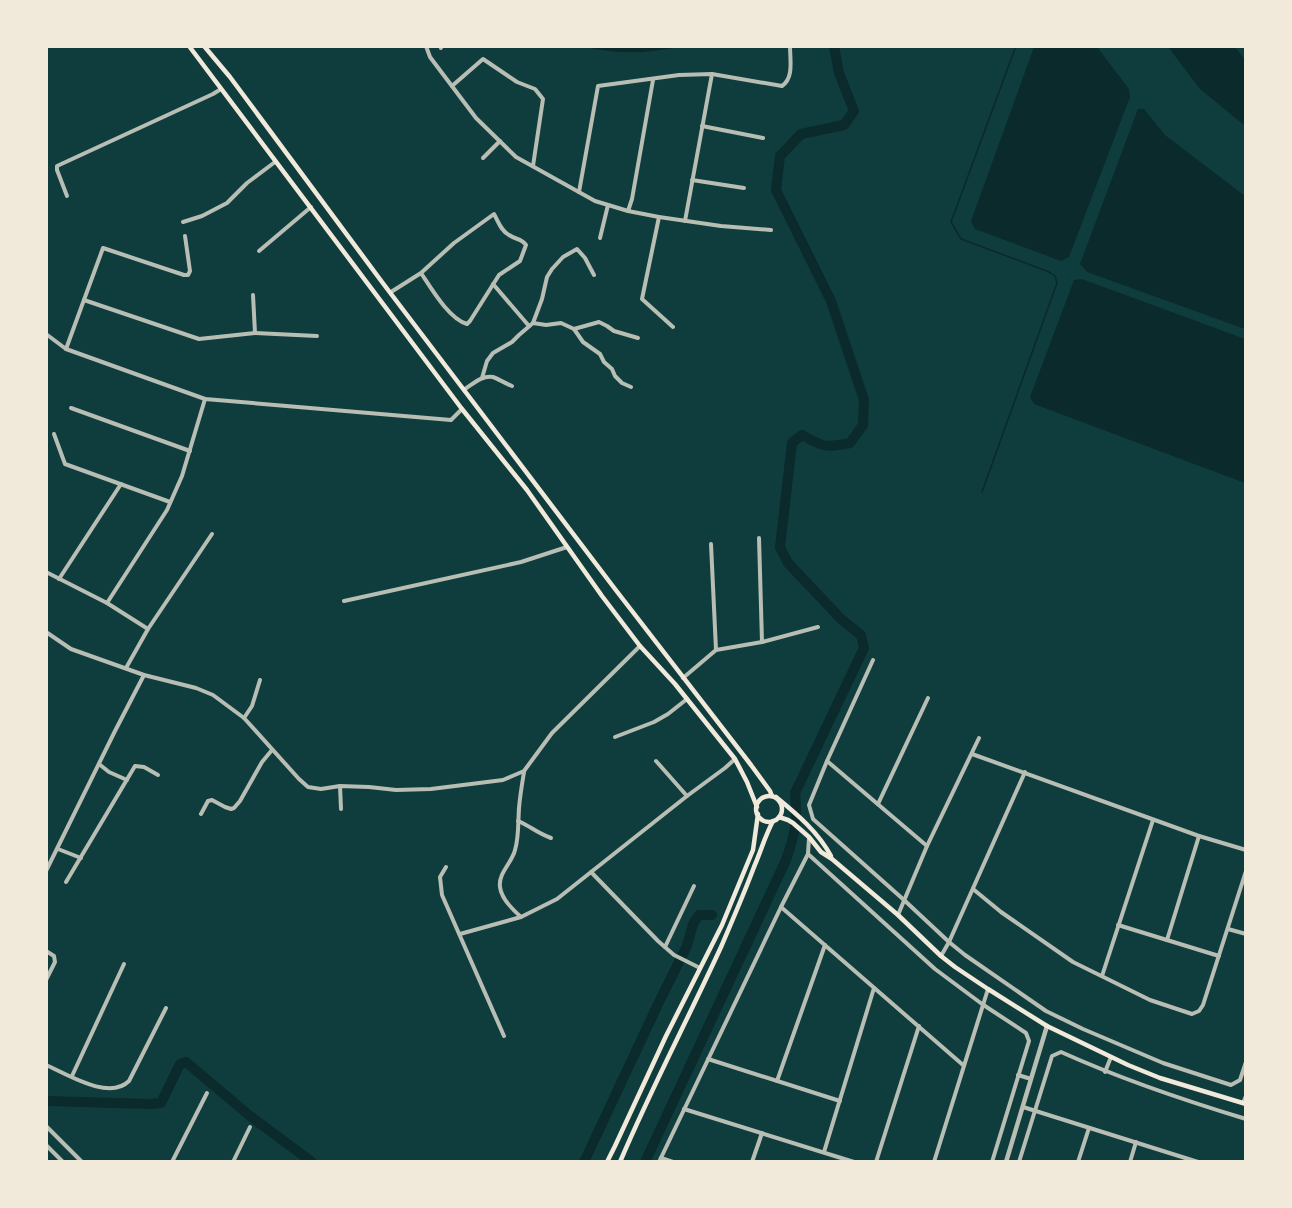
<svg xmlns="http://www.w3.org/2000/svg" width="1292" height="1208" font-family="'IBM Plex Sans',sans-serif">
  <rect width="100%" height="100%" fill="#0f3d3e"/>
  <g fill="#0a2a2b">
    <path d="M587,47V46L679,47C649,53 617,55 587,47Z"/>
    <polygon points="1034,47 1097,47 1129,89 1130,97 1069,257 1061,261 975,229 971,221"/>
    <polygon points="1168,47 1235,47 1245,60 1245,126 1200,89"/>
    <polygon points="1138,109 1144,109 1165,135 1245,196 1245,329 1087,272 1080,264"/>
    <polygon points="1082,279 1245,339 1245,483 1034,404 1030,397 1074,280"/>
  </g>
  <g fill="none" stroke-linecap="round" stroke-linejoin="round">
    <polyline stroke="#0a2a2b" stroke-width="1.5" points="982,492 1057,283 1055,276 1047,271 961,239 951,222 1016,46"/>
    <g stroke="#0a2a2b" stroke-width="10">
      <polyline points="46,1101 151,1104 161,1103 180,1064 186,1062 250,1116 312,1162"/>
      <polyline points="584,1162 659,1002 687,946 693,924 699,915 712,915"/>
      <path d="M645,1162L786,860C795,834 798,820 795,793L864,648L861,635L842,620L788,563L780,547L792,443L802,435C823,447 826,448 850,443L863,425L864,400L831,301L776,190L780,156L801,134L844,125L854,111L839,73L834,46"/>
    </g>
    <g stroke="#b8beb3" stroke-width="4">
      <polyline points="426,46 430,57 476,118 516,157 595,201 628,211 659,217 721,226 771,230"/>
      <polyline points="440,46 441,48"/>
      <polyline points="452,86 483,59 517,82 535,89 543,99 533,166"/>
      <polyline points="702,126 763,138"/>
      <polyline points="483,158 500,141"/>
      <polyline points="692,180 744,188"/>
      <path d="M579,192L598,86L679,75L712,74L782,86C794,78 790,60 790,46"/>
      <polyline points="67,196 57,170 57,166 213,94 221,89"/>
      <polyline points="628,211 632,199 653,80"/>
      <polyline points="659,217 642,299 673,327"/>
      <polyline points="685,221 712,74"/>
      <polyline points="183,222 202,216 227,203 247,183 275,162"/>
      <polyline points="600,238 608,205"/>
      <polyline points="259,251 311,207"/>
      <polyline points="493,284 529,326"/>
      <path d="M391,292L421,273L454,243L494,214C498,221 501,231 509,235C516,240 521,238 526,245L520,261L499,275L470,321L467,324C449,319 431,288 421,273"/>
      <polyline points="253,295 255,333"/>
      <polyline points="84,300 199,339 255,333 317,336"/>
      <polyline points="533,323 542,299 547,277 552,269 563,257 577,249 585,258 594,275"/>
      <polyline points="574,329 599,322 607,326 614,331 638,338"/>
      <polyline points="46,334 66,349 205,399 451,420 462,409"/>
      <polyline points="66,349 103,248 184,275 188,275 190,271 185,236"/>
      <polyline points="482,378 487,361 493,353 512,342 519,335 533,323 546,325 561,323 574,329 583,342 600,354 604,362 612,369 615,376 622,383 631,387"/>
      <path d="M465,389C473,384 482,375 493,377C496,378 507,384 512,386"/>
      <polyline points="71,408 190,451"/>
      <polyline points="54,434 65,464 170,502"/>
      <polyline points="759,538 762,642"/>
      <polyline points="711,544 716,650"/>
      <polyline points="46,572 107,603 148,629"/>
      <polyline points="59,579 121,484"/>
      <polyline points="344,601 521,562 567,547"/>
      <polyline points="107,603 167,510 182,476 205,399"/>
      <polyline points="46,632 71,649 144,675 196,688 213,695 244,718 299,779 308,787 321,789 340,786 369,787 396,790 431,789 503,780 524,771 552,733 640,646"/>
      <polyline points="873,660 827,761 809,805 813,819 904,900 949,942 965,955 1046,1011 1083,1029 1163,1063 1231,1085 1240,1080 1246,1062"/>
      <polyline points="126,668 148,629 212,534"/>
      <polyline points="683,678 716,650 762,642 818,627"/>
      <polyline points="244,718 252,706 260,680"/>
      <polyline points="615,737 654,722 668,714 687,699"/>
      <polyline points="972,754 1199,836 1246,850"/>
      <polyline points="656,761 687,796"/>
      <polyline points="827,761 927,846"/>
      <polyline points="99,764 109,772 127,780"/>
      <polyline points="340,786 341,809"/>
      <polyline points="878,804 928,698"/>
      <polyline points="201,814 208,801 212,800 225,807 231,809 234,808 240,801 262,762 272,750"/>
      <path d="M518,821C530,826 537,833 551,838"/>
      <polyline points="58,849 81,858"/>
      <polyline points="808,854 935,969 982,1004 1026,1033 1029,1041 992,1162"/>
      <polyline points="446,867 440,877 442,895 504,1036"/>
      <polyline points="46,871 115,731 144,675"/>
      <polyline points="591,872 658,941 674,955 700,968"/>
      <polyline points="66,882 135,766 144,767 158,775"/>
      <polyline points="973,889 1001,912 1073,962 1150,1000 1192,1014 1199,1011 1203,1005 1246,871"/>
      <polyline points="781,907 963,1065"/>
      <polyline points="898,915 927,846 979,738"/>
      <path d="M521,917C513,910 501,898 500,887C498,873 512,863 515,850C519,837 518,822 519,808C520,796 522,784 524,772"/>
      <polyline points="1118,925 1219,956"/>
      <polyline points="1228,929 1246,934"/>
      <polyline points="460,934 521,917 557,899 687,796 725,768 735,759"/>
      <polyline points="1167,940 1199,836"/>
      <polyline points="665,947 694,886"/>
      <polyline points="46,951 54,956 55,962 46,980"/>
      <polyline points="941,956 949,942 1025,772"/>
      <polyline points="1102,976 1153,820"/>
      <polyline points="708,1059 840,1101"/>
      <path d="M46,1065C67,1074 109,1101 129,1081L166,1008"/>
      <polyline points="1105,1072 1111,1057"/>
      <polyline points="1018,1075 1031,1079"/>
      <polyline points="72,1076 124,964"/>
      <polyline points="777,1081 825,945"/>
      <polyline points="1243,1103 1246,1096"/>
      <polyline points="1023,1107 1198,1162"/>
      <polyline points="684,1109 854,1162"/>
      <polyline points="46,1126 82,1162"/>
      <polyline points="46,1145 63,1162"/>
      <polyline points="824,1152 874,988"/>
      <polyline points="661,1158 673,1162"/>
      <polyline points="172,1162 207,1093"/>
      <polyline points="233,1162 250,1127"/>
      <polyline points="659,1162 781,907 808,854 809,838"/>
      <polyline points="752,1162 762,1133"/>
      <polyline points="876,1162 919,1026"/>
      <polyline points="934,1162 988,989"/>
      <path d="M1019,1162L1052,1056L1061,1052C1121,1079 1183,1100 1246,1119"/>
      <polyline points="1078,1162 1089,1128"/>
      <polyline points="1130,1162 1136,1142"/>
    </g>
    <polyline stroke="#b8beb3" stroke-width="4.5" points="1006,1162 1047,1026"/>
    <g stroke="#f1e9da" stroke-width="4.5">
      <polyline points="189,46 462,409 527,490 602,596 640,646 675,684 735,759 747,782 757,807"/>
      <polyline points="204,46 230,77 382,282 615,589 751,765 770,791 772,796"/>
      <circle cx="769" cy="809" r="13"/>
      <path d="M776,797C798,815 818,832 831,856"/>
      <polyline points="779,817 788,820 793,823 809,837 821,852 832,859 898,915 941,956 955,967 988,989 1047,1026 1128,1065 1160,1078 1246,1104"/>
      <polyline points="607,1162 615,1146 666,1036 722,925 753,850 758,814"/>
      <path d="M620,1162C651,1089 688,1019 721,947C732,921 744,894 754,867C761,851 765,836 773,821"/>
    </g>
  </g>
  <rect width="1292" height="1208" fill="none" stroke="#f1e9da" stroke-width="96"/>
</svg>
